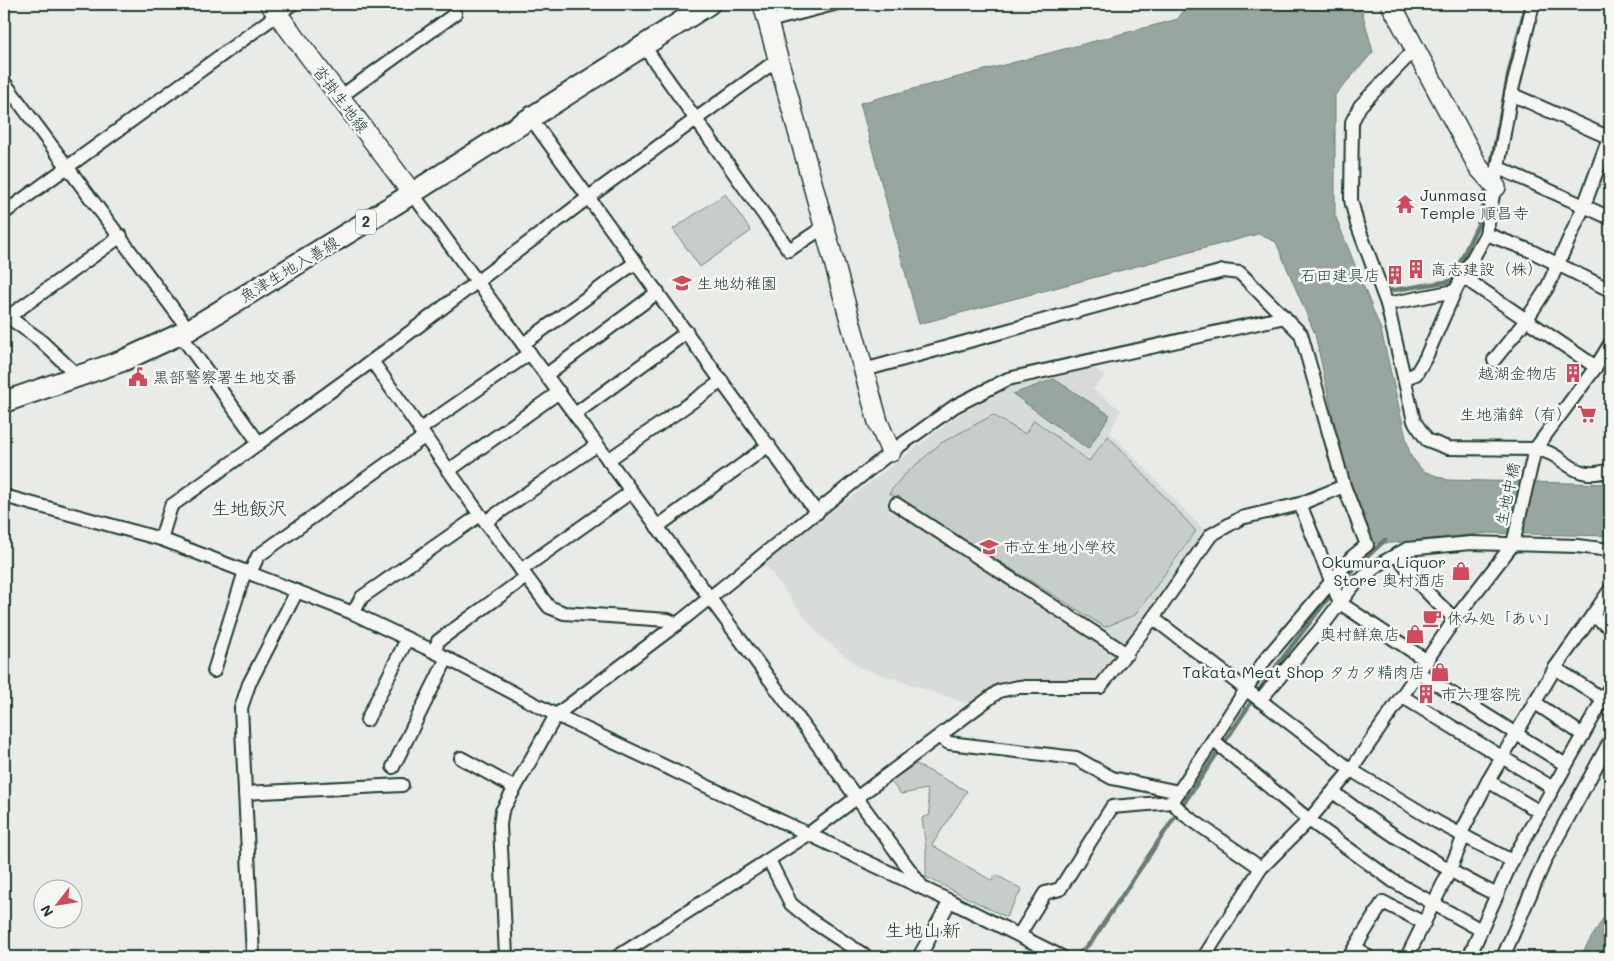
<svg xmlns="http://www.w3.org/2000/svg" width="1614" height="961" font-family="Mali,'Klee One',sans-serif">
  <rect width="100%" height="100%" fill="#e9ebe7"/>
  <filter id="ink" filterUnits="userSpaceOnUse"><feTurbulence type="fractalNoise" baseFrequency=".02" numOctaves="2"/><feDisplacementMap in="SourceGraphic" scale="10" xChannelSelector="R" yChannelSelector="G"/><feConvolveMatrix kernelMatrix="1 2 1 2 8 2 1 2 1" color-interpolation-filters="sRGB"/></filter>
  <g filter="url(#ink)">
    <polygon fill="#d8dcd8" points="1093,367 1105,376 1093,389 1121,410 1110,432 1204,530 1160,600 1097,681 1024,687 969,704 859,667 817,633 764,563 956,417 1005,388"/>
    <g fill="#c7cec9" stroke="#73867e">
      <polygon points="725,194 751,231 700,267 673,229"/>
      <polygon points="993,415 1025,434 1034,420 1089,461 1108,436 1196,531 1135,615 1105,627 889,493 903,476 941,443"/>
      <polygon points="916,764 967,791 932,845 992,881 996,875 1022,889 1006,917 926,877 926,849 922,818 930,815 927,789 901,794 890,781"/>
    </g>
    <g fill="#99a6a0" stroke="#687c75">
      <polygon points="1187,4 1360,4 1373,52 1335,95 1335,215 1381,330 1410,455 1423,471 1448,480 1610,484 1610,536 1488,533 1392,543 1373,543 1343,463 1315,334 1276,242 1258,234 919,324 860,103 1178,19"/>
      <polygon points="1054,379 1110,415 1088,449 1013,394"/>
      <polygon points="1610,907 1610,957 1580,957 1581,955"/>
    </g>
    <g fill="none" stroke-linecap="round" stroke-linejoin="round">
      <g stroke="#687c75" stroke-width="4.5">
        <polyline points="1490,171 1509,71 1526,4"/>
        <polyline points="1388,291 1451,281 1481,218 1487,186"/>
        <polyline points="1076,957 1092,941 1268,677 1343,579 1385,540"/>
      </g>
      <g stroke="#1f3d34" stroke-width="16">
        <g id="street">
          <polyline points="769,21 834,4"/>
          <polyline points="643,45 789,250 824,227"/>
          <path d="M1415,49L1360,106L1352,122L1351,200L1357,224L1387,304L1414,421L1427,440L1448,448L1535,449C1568,453 1569,483 1610,470"/>
          <polyline points="4,82 189,330"/>
          <polyline points="1511,94 1610,138"/>
          <polyline points="340,97 455,14"/>
          <polyline points="530,117 817,513"/>
          <polyline points="1499,168 1584,206 1609,138"/>
          <polyline points="412,193 923,888"/>
          <polyline points="4,213 292,4"/>
          <polyline points="1486,234 1529,250 1610,290"/>
          <polyline points="1463,277 1596,367"/>
          <polyline points="1387,304 1455,291 1486,234 1511,94 1533,4"/>
          <polyline points="4,314 39,339 79,377"/>
          <polyline points="8,317 121,236"/>
          <polyline points="180,334 259,443 372,361 480,515 549,607 564,613 668,620 677,624"/>
          <polyline points="523,344 636,262"/>
          <polyline points="1494,360 1527,319 1547,288 1584,206 1610,218"/>
          <polyline points="372,361 589,197 770,65 780,62"/>
          <polyline points="864,370 1223,271 1240,273 1301,334 1344,486 1367,545 1352,557 1265,660 1213,740 1309,820 1393,881 1481,930"/>
          <polyline points="546,375 658,292"/>
          <polyline points="1405,378 1416,374 1426,357 1455,291"/>
          <polyline points="575,414 687,332"/>
          <polyline points="419,430 530,353"/>
          <polyline points="608,460 722,381"/>
          <polyline points="448,471 559,392"/>
          <polyline points="4,496 161,539 353,613 435,652 556,715 950,901 1062,957"/>
          <polyline points="896,504 1127,654"/>
          <polyline points="1300,504 1340,603 1427,661"/>
          <polyline points="485,522 597,445"/>
          <polyline points="657,527 769,445"/>
          <polyline points="161,539 171,506 259,443"/>
          <path d="M1397,554C1414,580 1432,599 1455,619"/>
          <polyline points="521,570 631,492"/>
          <polyline points="250,573 258,556 424,437"/>
          <polyline points="1610,590 1592,616 1610,627"/>
          <polyline points="353,613 362,597 480,515"/>
          <polyline points="1592,616 1555,668 1603,699"/>
          <polyline points="1153,618 1351,770 1437,822 1512,861"/>
          <polyline points="435,652 438,641 526,577"/>
          <polyline points="214,671 245,571"/>
          <polyline points="1419,673 1566,765"/>
          <polyline points="1403,697 1553,788"/>
          <polyline points="1260,700 1317,633 1352,587 1378,565 1407,549 1471,543 1577,546 1610,550"/>
          <polyline points="1534,702 1583,735"/>
          <polyline points="367,720 407,639"/>
          <polyline points="939,737 949,743 1076,758 1112,778 1179,792"/>
          <polyline points="461,758 515,788"/>
          <polyline points="393,767 447,658"/>
          <polyline points="1488,781 1540,812"/>
          <path d="M1333,792C1386,832 1437,866 1497,895"/>
          <polyline points="245,793 402,785"/>
          <polyline points="1172,802 1185,815 1261,868"/>
          <polyline points="1460,835 1488,781 1555,668"/>
          <polyline points="769,860 791,904 812,921 867,957"/>
          <polyline points="1019,935 1045,893 1060,889 1112,807 1172,802 1213,740"/>
          <polyline points="1356,947 1368,957"/>
          <polyline points="253,957 241,708 249,684 297,591"/>
          <polyline points="506,957 500,825 502,811 556,715 677,624 891,452 955,406 1008,379 1285,317"/>
          <polyline points="617,957 807,835 999,691 1018,687 1100,687 1153,618 1211,535 1241,518 1300,504 1344,486"/>
          <polyline points="919,957 950,901"/>
          <polyline points="1204,957 1261,868 1309,820 1351,770 1455,619 1513,544 1535,449 1596,367 1610,344"/>
          <polyline points="1349,957 1383,902 1424,923"/>
          <polyline points="1407,957 1449,872 1464,836"/>
          <polyline points="1469,957 1512,861 1610,687"/>
          <polyline points="1503,957 1546,858 1610,741"/>
        </g>
      </g>
      <g stroke="#1f3d34" stroke-width="22">
        <g id="secondary">
          <polyline points="270,4 412,193"/>
          <polyline points="763,4 878,422 891,452"/>
          <polyline points="1391,4 1479,168 1496,187"/>
        </g>
      </g>
      <g stroke="#1f3d34" stroke-width="24">
        <polyline id="primary" points="4,402 122,361 189,330 397,203 709,4"/>
      </g>
      <use href="#street" stroke="#f6f6f2" stroke-width="12"/>
      <use href="#secondary" stroke="#f6f6f2" stroke-width="19"/>
      <use href="#primary" stroke="#f6f6f2" stroke-width="20"/>
    </g>
  </g>
  <defs>
    <g id="temple-bare" transform="scale(1.5)"><path d="M0-6L5-2H3V0L6.5 2.5H4V6H1.5V3h-3V6H-4V2.5H-6.5L-3 0V-2H-5Z" fill="#d1495b" stroke="#f6f6f2" stroke-width="2.5" paint-order="stroke"/></g>
    <g id="building-bare" transform="scale(1.5)"><path d="M-4-6H4V6H1V3H-1V6H-4ZM-2.5-4.3h1.7v1.8h-1.7ZM.8-4.3h1.7v1.8H.8ZM-2.5-1h1.7V.8h-1.7ZM.8-1h1.7V.8H.8Z" fill="#d1495b" stroke="#f6f6f2" stroke-width="2.5" paint-order="stroke"/></g>
    <g id="school-bare" transform="scale(1.5)"><path d="M0-5L7-2L0 1L-7-2ZM-4 1L0 2.5L4 1V4Q0 6-4 4Z" fill="#d1495b" stroke="#f6f6f2" stroke-width="2.5" paint-order="stroke"/></g>
    <g id="civic-bare" transform="scale(1.5)"><path d="M-.6-6.5H3V-4.5H.6V-3L4-1V1h2V6H-6V1h2V-1L-.6-3ZM-1.2 2.5V6h2.4V2.5Z" fill="#d1495b" stroke="#f6f6f2" stroke-width="2.5" paint-order="stroke"/></g>
    <g id="supermarket-bare" transform="scale(1.5)"><path d="M-6-5.5h2.5l.6 2H6L4.5 2H-2.5L-4.4-4H-6ZM-1.5 3.2a1.3 1.3 0 1 0 .1 0ZM3 3.2a1.3 1.3 0 1 0 .1 0Z" fill="#d1495b" stroke="#f6f6f2" stroke-width="2.5" paint-order="stroke"/></g>
    <g id="shop-bare" transform="scale(1.5)"><path d="M-5-2.5h2.3a2.7 3.5 0 0 1 5.4 0H5L5.5 6h-11ZM-1.5-2.5h3a1.5 2.3 0 0 0-3 0Z" fill="#d1495b" stroke="#f6f6f2" stroke-width="2.5" paint-order="stroke"/></g>
    <g id="cafe-bare" transform="scale(1.5)"><path d="M-5.5-4.5H6V0H3Q3 3.5 0 3.5H-2.5Q-5.5 3.5-5.5 0ZM3-3.2v2h1.7v-2ZM-6 4.5H4V6H-6Z" fill="#d1495b" stroke="#f6f6f2" stroke-width="2.5" paint-order="stroke"/></g>
  </defs>
  <g fill-rule="evenodd">
    <use href="#temple-bare" x="1405" y="204"/>
    <use href="#building-bare" x="1416" y="269"/>
    <use href="#building-bare" x="1395" y="275"/>
    <use href="#school-bare" x="682" y="283"/>
    <use href="#building-bare" x="1573" y="373"/>
    <use href="#civic-bare" x="138" y="377"/>
    <use href="#supermarket-bare" x="1587" y="414"/>
    <use href="#school-bare" x="989" y="547"/>
    <use href="#shop-bare" x="1461" y="571"/>
    <use href="#cafe-bare" x="1432" y="618"/>
    <use href="#shop-bare" x="1415" y="634"/>
    <use href="#shop-bare" x="1440" y="672"/>
    <use href="#building-bare" x="1426" y="694"/>
  </g>
  <g text-anchor="middle" stroke-width="5" stroke-linejoin="round" paint-order="stroke">
    <rect fill="#f6f6f2" stroke="#60746d" stroke-width="1" x="356" y="209.5" width="20" height="25" rx="4"/>
    <g font-size="15" font-weight="bold" fill="#1f3d34">
      <text x="366" y="227">2</text>
    </g>
    <g font-size="16" fill="#1f3d34" stroke="#f6f6f2">
      <text transform="translate(341 99) rotate(53)" y="6">沓掛生地線</text>
      <text transform="translate(289 269) rotate(-31)" y="6">魚津生地入善線</text>
      <text transform="translate(1507 494) rotate(-78)" y="6">生地中橋</text>
    </g>
    <g font-size="16" fill="#1f3d34" stroke="#f6f6f2" text-anchor="start">
      <text x="1420" y="201">Junmasa<tspan x="1420" dy="18">Temple 順昌寺</tspan></text>
      <text x="1431" y="275">高志建設（株）</text>
      <text x="1380" y="281" text-anchor="end">石田建具店</text>
      <text x="697" y="289">生地幼稚園</text>
      <text x="1558" y="379" text-anchor="end">越湖金物店</text>
      <text x="153" y="383">黒部警察署生地交番</text>
      <text x="1572" y="420" text-anchor="end">生地蒲鉾（有）</text>
      <text x="1004" y="553">市立生地小学校</text>
      <text x="1446" y="568" text-anchor="end">Okumura Liquor<tspan x="1446" dy="18">Store 奥村酒店</tspan></text>
      <text x="1447" y="624">休み処「あい」</text>
      <text x="1400" y="640" text-anchor="end">奥村鮮魚店</text>
      <text x="1425" y="678" text-anchor="end">Takata Meat Shop タカタ精肉店</text>
      <text x="1441" y="700">市六理容院</text>
    </g>
    <g font-size="19" fill="#1f3d34" stroke="#f6f6f2">
      <text x="249" y="515">生地飯沢</text>
      <text x="923" y="937">生地山新</text>
    </g>
  </g>
  <rect width="1614" height="961" fill="none" stroke="#f6f6f2" stroke-width="20"/>
  <rect x="10" y="10" width="1594" height="941" fill="none" stroke="#1f3d34" stroke-width="2" filter="url(#ink)"/>
  <g transform="translate(58 904) rotate(239)"><circle r="24" fill="#f6f6f2" stroke="#a0aca6"/>
  <path d="M0-4L9 19L0 12L-9 19Z" fill="#d1495b"/>
  <text y="-8" font-size="14" font-weight="bold" text-anchor="middle" fill="#1f3d34">N</text>
  </g>
</svg>
